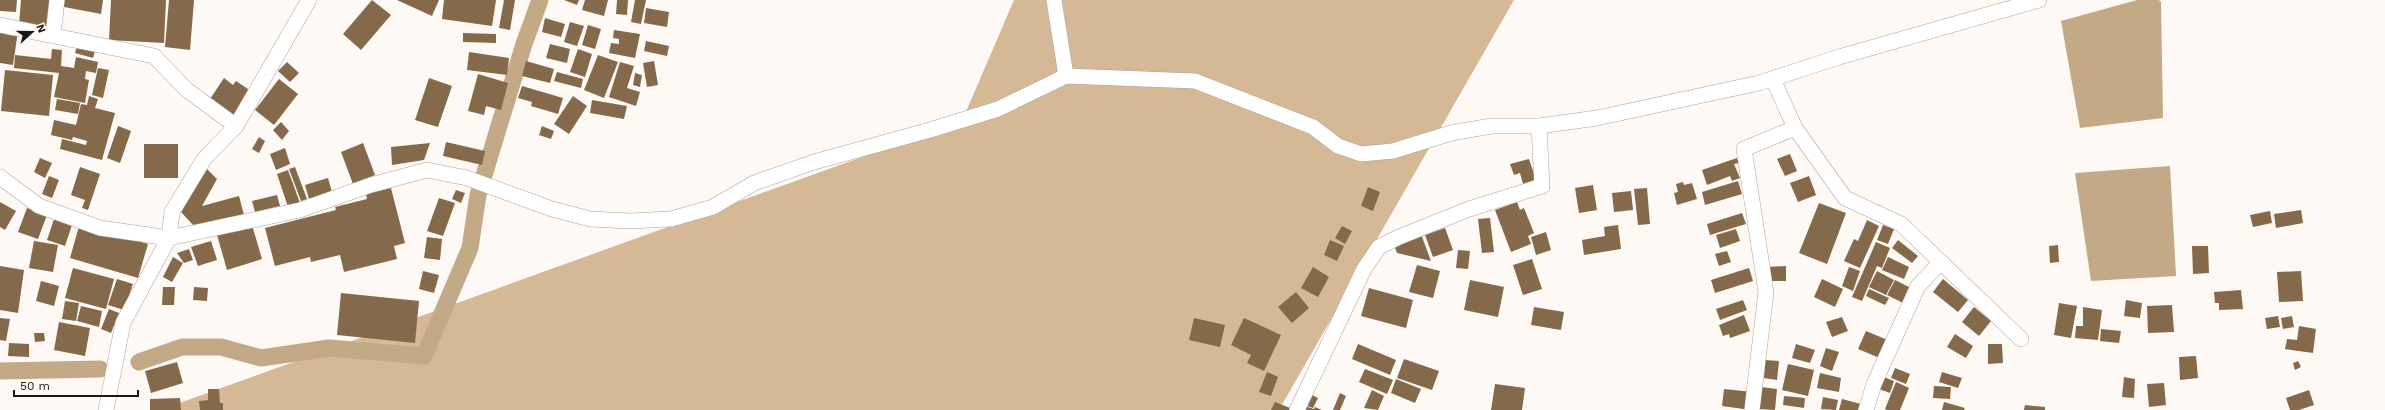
<svg xmlns="http://www.w3.org/2000/svg" width="2385" height="410" font-family="'Work Sans',sans-serif">
  <rect width="100%" height="100%" fill="#fef9f4"/>
  <polygon fill="#d5b997" points="1014,0 1514,0 1279,410 160,410 962,121"/>
  <g fill="#c4a987">
    <polygon points="2137,0 2159,0 2161,2 2163,118 2080,128 2061,21"/>
    <polygon points="2170,166 2176,276 2091,281 2075,173"/>
  </g>
  <g fill="none" stroke-linecap="round" stroke-linejoin="round">
    <g stroke="#c4a987" stroke-width="17">
      <polyline points="139,362 182,347 221,347 261,358 329,348 424,356 470,248 478,195 524,44 540,0"/>
      <polyline points="0,371 100,369"/>
    </g>
  </g>
  <g fill="#846a4a">
    <polygon points="0,0 17,0 16,12 0,11"/>
    <polygon points="21,0 55,0 53,29 19,25"/>
    <polygon points="60,0 103,0 101,14 59,6"/>
    <polygon points="111,0 166,0 164,43 109,40"/>
    <polygon points="169,0 194,0 190,50 165,47"/>
    <polygon points="372,0 391,15 361,50 343,34"/>
    <polygon points="397,0 439,0 432,16"/>
    <polygon points="444,0 496,0 492,26 442,19"/>
    <polygon points="504,0 515,0 510,30 499,28"/>
    <polygon points="564,0 579,0 577,5"/>
    <polygon points="585,0 608,0 604,16 582,10"/>
    <polygon points="617,0 628,0 627,15 616,14"/>
    <polygon points="635,0 646,0 641,24 631,22"/>
    <polygon points="646,8 669,12 667,27 644,23"/>
    <polygon points="545,18 565,24 561,37 542,32"/>
    <polygon points="570,22 584,26 577,46 564,42"/>
    <polygon points="588,25 601,29 595,49 582,45"/>
    <polygon points="0,28 18,31 13,65 0,63"/>
    <polygon points="614,30 640,34 635,58 609,53 611,43 619,44 619,39 613,38"/>
    <polygon points="463,33 496,34 496,43 463,42"/>
    <polygon points="646,41 669,46 667,56 644,51"/>
    <polygon points="550,44 570,49 567,63 546,58"/>
    <polygon points="77,46 95,51 93,58 75,53"/>
    <polygon points="52,49 62,50 61,66 74,68 76,57 98,62 96,73 86,71 85,79 89,80 85,103 54,97 59,73 14,68 15,55 51,59"/>
    <polygon points="578,49 592,54 585,77 570,72"/>
    <polygon points="469,52 509,58 507,75 467,70"/>
    <polygon points="598,55 618,62 604,98 584,90"/>
    <polygon points="526,61 554,69 550,83 522,76"/>
    <polygon points="654,61 658,85 647,87 643,63"/>
    <polygon points="287,62 299,73 290,82 278,71"/>
    <polygon points="620,62 634,66 627,88 640,92 636,106 609,97"/>
    <polygon points="98,68 109,70 103,98 92,95"/>
    <polygon points="5,70 53,75 49,116 1,111"/>
    <polygon points="557,72 583,79 581,88 554,81"/>
    <polygon points="635,73 642,75 640,87 633,85"/>
    <polygon points="478,74 508,83 501,110 486,106 484,115 468,111"/>
    <polygon points="224,78 233,85 236,81 251,91 231,119 210,99"/>
    <polygon points="429,78 452,86 438,127 415,120"/>
    <polygon points="279,79 298,94 274,125 255,110"/>
    <polygon points="522,86 563,98 558,114 531,106 532,102 518,98"/>
    <polygon points="89,96 98,99 95,108 115,113 102,160 60,149 62,139 86,145 87,141 73,137 72,140 51,135 54,120 76,125 81,104 87,105"/>
    <polygon points="573,96 587,106 569,134 554,124"/>
    <polygon points="57,99 80,103 78,114 55,110"/>
    <polygon points="592,100 627,106 624,119 590,113"/>
    <polygon points="281,122 289,131 282,140 273,130"/>
    <polygon points="118,126 131,131 120,163 107,158"/>
    <polygon points="542,126 554,131 551,139 539,135"/>
    <polygon points="259,137 265,141 259,153 252,149"/>
    <polygon points="446,142 485,151 482,165 443,156"/>
    <polygon points="363,143 375,175 353,184 341,152"/>
    <polygon points="430,143 424,160 392,165 391,147"/>
    <rect x="144" y="144" width="34" height="34"/>
    <polygon points="285,148 290,164 276,170 270,154"/>
    <polygon points="1790,154 1797,171 1785,176 1777,159"/>
    <polygon points="40,158 52,163 45,178 34,172"/>
    <polygon points="1737,158 1739,163 1734,164 1740,178 1732,181 1730,176 1707,185 1702,170"/>
    <polygon points="1529,159 1536,180 1523,184 1520,173 1514,175 1510,164"/>
    <polygon points="80,167 100,174 88,210 82,208 85,200 71,195"/>
    <polygon points="205,167 217,179 202,206 239,196 244,215 194,226 181,212"/>
    <polygon points="295,167 307,199 301,201 289,169"/>
    <polygon points="288,170 300,203 288,207 277,174"/>
    <polygon points="49,176 59,180 52,198 42,194"/>
    <polygon points="1809,176 1816,195 1798,202 1790,183"/>
    <polygon points="328,178 332,192 309,199 305,185"/>
    <polygon points="1738,181 1742,194 1705,205 1702,192"/>
    <polygon points="1683,182 1684,185 1692,183 1697,199 1677,205 1674,193 1678,192 1676,184"/>
    <polygon points="1593,185 1597,210 1579,213 1575,188"/>
    <polygon points="1368,187 1380,192 1373,211 1361,206"/>
    <polygon points="391,188 405,243 394,246 397,259 344,272 340,255 311,262 310,257 275,266 265,228 336,210 335,207 367,199 366,194"/>
    <polygon points="1647,188 1650,224 1638,225 1634,189"/>
    <polygon points="456,190 465,193 461,203 452,199"/>
    <polygon points="1631,191 1633,210 1614,212 1612,193"/>
    <polygon points="277,195 280,206 255,212 252,201"/>
    <polygon points="439,198 455,203 443,236 427,231"/>
    <polygon points="0,202 16,211 5,230 0,227"/>
    <polygon points="1517,202 1520,210 1524,208 1534,233 1528,236 1531,244 1511,252 1495,210"/>
    <polygon points="1819,203 1846,213 1827,264 1799,253"/>
    <polygon points="27,208 47,215 38,239 18,232"/>
    <polygon points="2301,210 2303,223 2276,228 2274,214"/>
    <polygon points="2270,211 2272,223 2253,227 2250,215"/>
    <polygon points="1742,213 1746,224 1710,235 1707,224"/>
    <polygon points="1490,218 1494,252 1482,253 1478,219"/>
    <polygon points="54,219 72,225 65,246 47,240"/>
    <polygon points="1867,220 1879,226 1860,268 1844,261 1854,239 1858,241"/>
    <polygon points="80,223 148,244 138,278 70,258"/>
    <polygon points="252,225 262,259 227,270 217,235"/>
    <polygon points="1618,225 1621,249 1584,255 1582,240 1605,236 1604,227"/>
    <polygon points="1883,225 1894,229 1888,244 1877,240"/>
    <polygon points="1342,226 1352,231 1345,244 1335,238"/>
    <polygon points="1445,228 1453,250 1433,257 1425,235"/>
    <polygon points="1736,229 1740,241 1720,248 1716,235"/>
    <polygon points="1546,232 1551,250 1536,255 1531,237"/>
    <polygon points="1421,234 1431,261 1397,253 1394,245"/>
    <polygon points="427,237 442,239 440,260 424,258"/>
    <polygon points="1330,240 1344,246 1337,261 1324,255"/>
    <polygon points="1898,240 1918,256 1912,263 1892,248"/>
    <polygon points="34,241 58,245 53,272 29,268"/>
    <polygon points="211,241 217,260 198,266 191,247"/>
    <polygon points="1876,242 1890,248 1882,268 1877,266 1862,301 1852,297"/>
    <polygon points="2058,245 2059,262 2050,263 2049,246"/>
    <polygon points="2192,246 2208,246 2209,273 2193,274"/>
    <polygon points="189,249 193,260 184,263 177,253"/>
    <polygon points="1458,250 1470,251 1468,269 1456,268"/>
    <polygon points="1727,251 1731,262 1719,266 1715,254"/>
    <polygon points="173,257 183,263 172,282 163,277"/>
    <polygon points="1888,257 1909,267 1904,279 1882,270"/>
    <polygon points="1532,259 1542,289 1523,295 1513,265"/>
    <polygon points="1417,265 1440,271 1433,298 1409,292"/>
    <polygon points="0,266 24,270 18,313 0,310"/>
    <polygon points="1786,266 1786,281 1767,281 1766,267"/>
    <polygon points="1313,267 1329,277 1318,297 1301,288"/>
    <polygon points="1849,267 1860,271 1853,291 1842,286"/>
    <polygon points="73,268 114,279 106,309 65,298"/>
    <polygon points="1749,268 1753,281 1715,293 1711,280"/>
    <polygon points="423,271 439,275 434,293 419,289"/>
    <polygon points="1877,271 1894,280 1886,295 1869,287"/>
    <polygon points="2301,271 2303,301 2279,302 2277,272"/>
    <polygon points="117,279 133,284 124,310 108,305"/>
    <polygon points="1822,279 1843,289 1835,307 1814,297"/>
    <polygon points="1943,279 1968,300 1958,312 1933,292"/>
    <polygon points="1470,280 1504,287 1498,317 1464,310"/>
    <polygon points="1895,280 1911,288 1903,303 1887,295"/>
    <polygon points="41,281 59,286 54,306 36,301"/>
    <polygon points="163,287 175,287 174,305 162,305"/>
    <polygon points="194,287 208,288 207,301 193,300"/>
    <polygon points="1369,288 1413,300 1406,328 1361,316"/>
    <polygon points="1869,289 1889,298 1885,305 1866,296"/>
    <polygon points="2241,290 2243,309 2219,310 2219,303 2215,303 2214,292"/>
    <polygon points="1296,292 1309,308 1292,323 1278,307"/>
    <polygon points="341,293 419,301 415,343 337,335"/>
    <polygon points="1743,300 1747,310 1720,320 1716,309"/>
    <polygon points="2126,300 2142,303 2140,318 2124,316"/>
    <polygon points="65,301 79,303 76,321 62,319"/>
    <polygon points="2059,303 2077,306 2071,338 2054,335"/>
    <polygon points="2172,305 2174,332 2148,333 2147,306"/>
    <polygon points="81,306 102,311 99,327 77,321"/>
    <polygon points="1534,307 1564,312 1561,330 1531,325"/>
    <polygon points="1974,307 1991,321 1979,336 1962,322"/>
    <polygon points="2083,307 2102,310 2098,340 2075,338 2076,326 2083,326"/>
    <polygon points="109,309 119,313 111,333 101,329"/>
    <polygon points="1744,315 1750,331 1730,338 1729,334 1723,336 1719,325"/>
    <polygon points="2278,316 2280,327 2267,329 2265,318"/>
    <polygon points="2292,316 2294,327 2283,329 2281,318"/>
    <polygon points="1842,317 1848,331 1832,337 1826,322"/>
    <polygon points="0,318 10,319 6,341 0,340"/>
    <polygon points="1194,318 1225,325 1220,347 1189,340"/>
    <polygon points="1244,318 1281,335 1264,371 1247,363 1251,355 1231,345"/>
    <polygon points="59,322 90,328 85,356 54,350"/>
    <polygon points="2299,326 2316,329 2313,353 2285,349 2287,339 2297,340"/>
    <polygon points="2101,329 2121,331 2119,343 2100,341"/>
    <polygon points="1866,331 1890,341 1882,359 1858,349"/>
    <polygon points="34,333 44,333 45,341 35,342"/>
    <polygon points="1955,334 1973,346 1966,358 1947,347"/>
    <polygon points="9,343 29,344 29,357 8,356"/>
    <polygon points="1358,344 1396,360 1390,375 1352,359"/>
    <polygon points="1796,344 1815,350 1810,363 1792,358"/>
    <polygon points="1988,344 2002,344 2003,363 1988,364"/>
    <polygon points="1826,348 1839,352 1832,371 1820,366"/>
    <polygon points="2196,356 2198,378 2180,380 2179,357"/>
    <polygon points="1404,359 1439,371 1432,390 1397,378"/>
    <polygon points="1765,360 1779,361 1777,380 1764,378"/>
    <polygon points="2298,361 2301,367 2295,370 2293,363"/>
    <polygon points="177,362 183,383 151,393 145,371"/>
    <polygon points="1788,364 1814,370 1808,396 1782,390"/>
    <polygon points="1895,368 1910,374 1906,384 1891,378"/>
    <polygon points="1365,369 1393,380 1387,394 1359,382"/>
    <polygon points="1267,372 1278,377 1271,396 1259,392"/>
    <polygon points="1942,372 1962,378 1958,388 1939,382"/>
    <polygon points="1820,373 1841,378 1839,392 1817,388"/>
    <polygon points="1881,376 1894,381 1890,393 1876,388"/>
    <polygon points="2124,377 2135,379 2134,398 2122,397"/>
    <polygon points="1396,379 1421,389 1415,403 1391,393"/>
    <polygon points="1896,382 1909,388 1900,410 1887,410 1885,409"/>
    <polygon points="2164,383 2166,405 2149,407 2147,384"/>
    <polygon points="1495,384 1525,388 1522,410 1491,410"/>
    <polygon points="1934,386 1951,387 1950,399 1933,398"/>
    <polygon points="1761,387 1777,389 1775,410 1759,409"/>
    <polygon points="208,389 219,389 220,403 223,403 223,410 200,410 199,401 208,400"/>
    <polygon points="1724,389 1753,392 1751,410 1722,406"/>
    <polygon points="1372,390 1384,396 1378,410 1364,408"/>
    <polygon points="2309,390 2314,405 2299,410 2290,410 2286,398"/>
    <polygon points="1308,393 1318,398 1313,408 1305,405"/>
    <polygon points="1340,393 1346,396 1340,410 1333,410"/>
    <polygon points="1784,396 1805,398 1804,408 1783,405"/>
    <polygon points="1823,397 1838,400 1836,410 1821,409"/>
    <polygon points="180,398 181,410 150,410 150,399"/>
    <polygon points="1842,399 1861,404 1859,410 1839,410"/>
    <polygon points="1275,402 1290,408 1289,410 1271,410"/>
    <polygon points="1944,402 1965,408 1964,410 1942,410"/>
    <polygon points="2025,405 2045,407 2045,410 2024,410"/>
    <polygon points="1305,406 1314,409 1315,407 1322,410 1303,410"/>
  </g>
  <g fill="none" stroke-linecap="round" stroke-linejoin="round">
    <g stroke="#aba49c" stroke-width="16">
      <g id="street">
        <polyline points="1054,0 1066,76"/>
        <polyline points="0,25 154,56 187,90 236,126"/>
        <polyline points="53,35 57,0"/>
        <polyline points="1773,79 1795,128 1845,198 1901,224 2021,339"/>
        <polyline points="0,177 39,206 100,228 169,238 172,212 204,159 236,126 309,0"/>
        <polyline points="106,410 123,323 169,238 300,210 371,185 427,170 467,178 552,209 590,219 630,221 671,219 713,207 754,183 814,162 930,130 998,109 1066,76 1195,81 1313,127 1338,146 1361,154 1393,151 1451,133 1491,126 1539,126 1597,118 1759,83 1839,57 2039,0"/>
        <polyline points="1297,410 1364,269 1379,247 1399,237 1469,209 1542,186 1539,126"/>
        <polyline points="1752,410 1766,292 1744,149 1795,128"/>
        <polyline points="1866,410 1874,384 1918,286 1941,262"/>
      </g>
    </g>
    <use href="#street" stroke="#fff" stroke-width="15"/>
  </g>
  <g transform="translate(32 32) rotate(69)" stroke="#fef9f4" stroke-width="3" paint-order="stroke">
  <path d="M0-3L7 15L0 10L-7 15Z" fill="#191713"/>
  <text y="-6" font-size="11" font-weight="bold" text-anchor="middle" fill="#191713">N</text>
  </g>
  <path d="M14 390v6h124v-6" fill="none" stroke="#191713" stroke-width="2"/>
  <text x="20" y="390" font-size="12" fill="#191713" stroke="#fef9f4" stroke-width="3" paint-order="stroke">50 m</text>
</svg>
